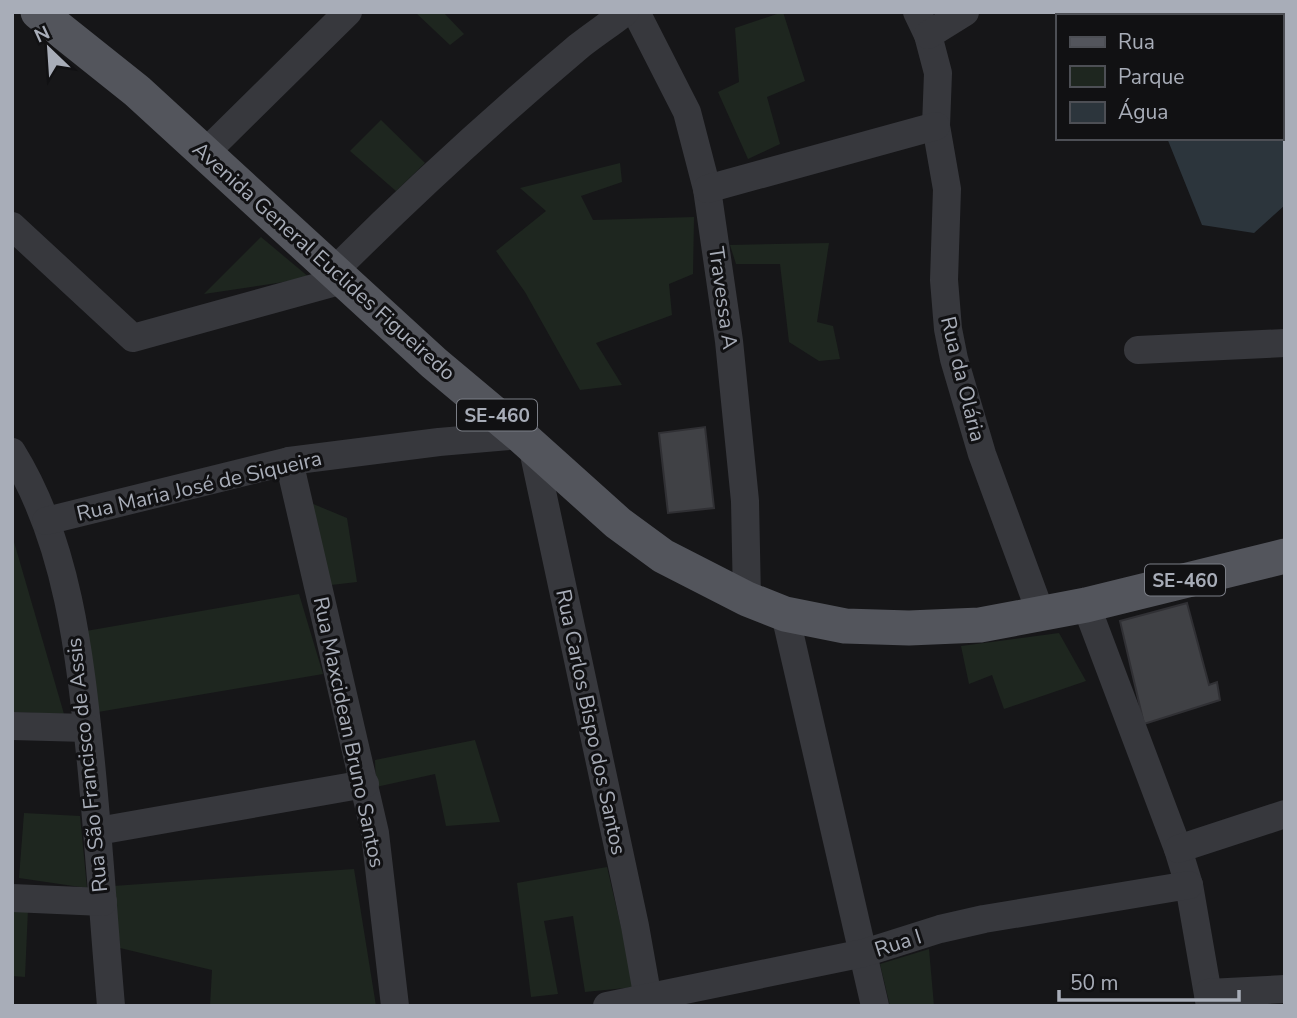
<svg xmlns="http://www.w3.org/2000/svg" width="1297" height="1018" font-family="'Nunito Sans',sans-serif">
  <rect width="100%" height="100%" fill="#161618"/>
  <g fill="#1e261f">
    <polygon points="415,12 443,12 464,34 450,45"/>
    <polygon points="783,12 805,81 767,97 780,144 748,159 718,92 739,82 735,28"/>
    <polygon points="381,120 425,163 396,191 350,151"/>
    <polygon points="620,163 622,182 581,196 593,220 694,217 693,274 669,284 672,315 596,343 622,385 580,390 525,292 496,251 546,211 520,188"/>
    <polygon points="261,237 310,278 204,294"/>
    <polygon points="829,243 817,322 833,326 840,359 819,361 789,342 780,264 736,264 730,245"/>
    <polygon points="306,501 347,518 357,582 331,585"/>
    <polygon points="12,535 64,714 12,712"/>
    <polygon points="299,594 323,674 98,712 86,631"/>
    <polygon points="1059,633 1086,681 1004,709 992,675 969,684 961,646"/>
    <polygon points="475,740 500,822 446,826 435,774 376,787 375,760"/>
    <polygon points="24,813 80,816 87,888 19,878"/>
    <polygon points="607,867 635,987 585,992 573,916 544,921 558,994 531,997 517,883"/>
    <polygon points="354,869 376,1006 210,1006 212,970 120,948 113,886"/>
    <polygon points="12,909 28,909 25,977 12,976"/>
    <polygon points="929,949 934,1006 890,1006 880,964"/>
  </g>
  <polygon fill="#2c353c" points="1281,51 1285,52 1285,205 1254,233 1202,225 1167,138 1281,138"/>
  <g fill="#404145" stroke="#303034" stroke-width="2">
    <polygon points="705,427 714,508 668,513 659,433"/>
    <polygon points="1187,603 1209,685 1217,682 1220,700 1144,724 1120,621"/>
  </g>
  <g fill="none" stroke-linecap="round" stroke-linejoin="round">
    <g stroke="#37383d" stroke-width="28">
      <polyline points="636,12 687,112 707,189 729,341 745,501 747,599"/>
      <polyline points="917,12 928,35 938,73 936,126 947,189 944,280 948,329 954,359 982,454 1041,614"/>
      <polyline points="928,35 965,12"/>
      <polyline points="205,153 348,12"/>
      <polyline points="707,189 936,126"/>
      <polyline points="12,226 133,338 343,280"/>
      <path d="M334,271C412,193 494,118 578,47C593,35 610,24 625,12"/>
      <polyline points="1138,350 1285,343"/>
      <polyline points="532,445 635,926 648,999"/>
      <path d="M12,452C69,544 80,658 91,763C99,844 104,925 111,1006"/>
      <polyline points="289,461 375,833 395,1006"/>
      <polyline points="46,521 289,461 439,442 520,435"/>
      <polyline points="1086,605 1178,849 1189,885 1210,1006"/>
      <polyline points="785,614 875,1006"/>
      <polyline points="12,726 87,728"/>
      <polyline points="98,831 365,784"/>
      <polyline points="1178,849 1285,814"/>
      <polyline points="12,898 103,902"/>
      <polyline points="1208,993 1285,989"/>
      <polyline points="607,1006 864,953 940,929 984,919 1189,885"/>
    </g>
    <polyline stroke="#53555c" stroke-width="35" points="38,12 137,91 434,363 520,435 618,523 663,556 747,599 785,614 845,626 909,628 980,625 1086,605 1285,556"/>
  </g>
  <g text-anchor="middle" stroke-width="6" stroke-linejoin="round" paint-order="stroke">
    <g fill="#111113" stroke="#7b7e86" stroke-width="2">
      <rect x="457" y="399.5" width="80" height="31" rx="5"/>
      <rect x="1145" y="564.5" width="80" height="31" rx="5"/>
    </g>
    <g font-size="19" font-weight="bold" fill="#a8adb8">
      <text x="497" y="422">SE-460</text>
      <text x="1185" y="587">SE-460</text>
    </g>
    <g font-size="21" fill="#a8adb8" stroke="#111113">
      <text transform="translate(324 261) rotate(42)" y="7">Avenida General Euclides Figueiredo</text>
      <text transform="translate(723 298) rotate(82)" y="7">Travessa A</text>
      <text transform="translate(963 379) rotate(76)" y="7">Rua da Olária</text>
      <text transform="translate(199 486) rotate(-13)" y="7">Rua Maria José de Siqueira</text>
      <text transform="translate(591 722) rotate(78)" y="7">Rua Carlos Bispo dos Santos</text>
      <text transform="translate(349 732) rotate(78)" y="7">Rua Maxcidean Bruno Santos</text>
      <text transform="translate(87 765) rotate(-96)" y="7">Rua São Francisco de Assis</text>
      <text transform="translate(898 943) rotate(-18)" y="7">Rua I</text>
    </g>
  </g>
  <rect width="1297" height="1018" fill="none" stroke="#a8adb8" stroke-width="28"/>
  <rect x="1056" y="14" width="228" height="126" fill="#111113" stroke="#4d4f55" stroke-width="2"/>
  <rect x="1070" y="37" width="35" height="10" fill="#53555c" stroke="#4d4f55" stroke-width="2"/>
  <text x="1118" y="49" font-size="21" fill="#a8adb8">Rua</text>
  <rect x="1070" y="66" width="35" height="21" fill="#1e261f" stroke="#4d4f55" stroke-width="2"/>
  <text x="1118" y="84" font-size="21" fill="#a8adb8">Parque</text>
  <rect x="1070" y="102" width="35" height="21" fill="#2c353c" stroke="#4d4f55" stroke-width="2"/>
  <text x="1118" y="119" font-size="21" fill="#a8adb8">Água</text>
  <g transform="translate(49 49) rotate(335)" stroke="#111113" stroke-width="5" paint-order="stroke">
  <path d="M0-5L12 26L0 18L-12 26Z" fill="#a8adb8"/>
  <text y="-10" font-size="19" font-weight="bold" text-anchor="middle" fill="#a8adb8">N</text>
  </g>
  <path d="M1059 990v10h180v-10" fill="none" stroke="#a8adb8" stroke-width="3.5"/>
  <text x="1070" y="990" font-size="21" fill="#a8adb8" stroke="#111113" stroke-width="5" paint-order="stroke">50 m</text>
</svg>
